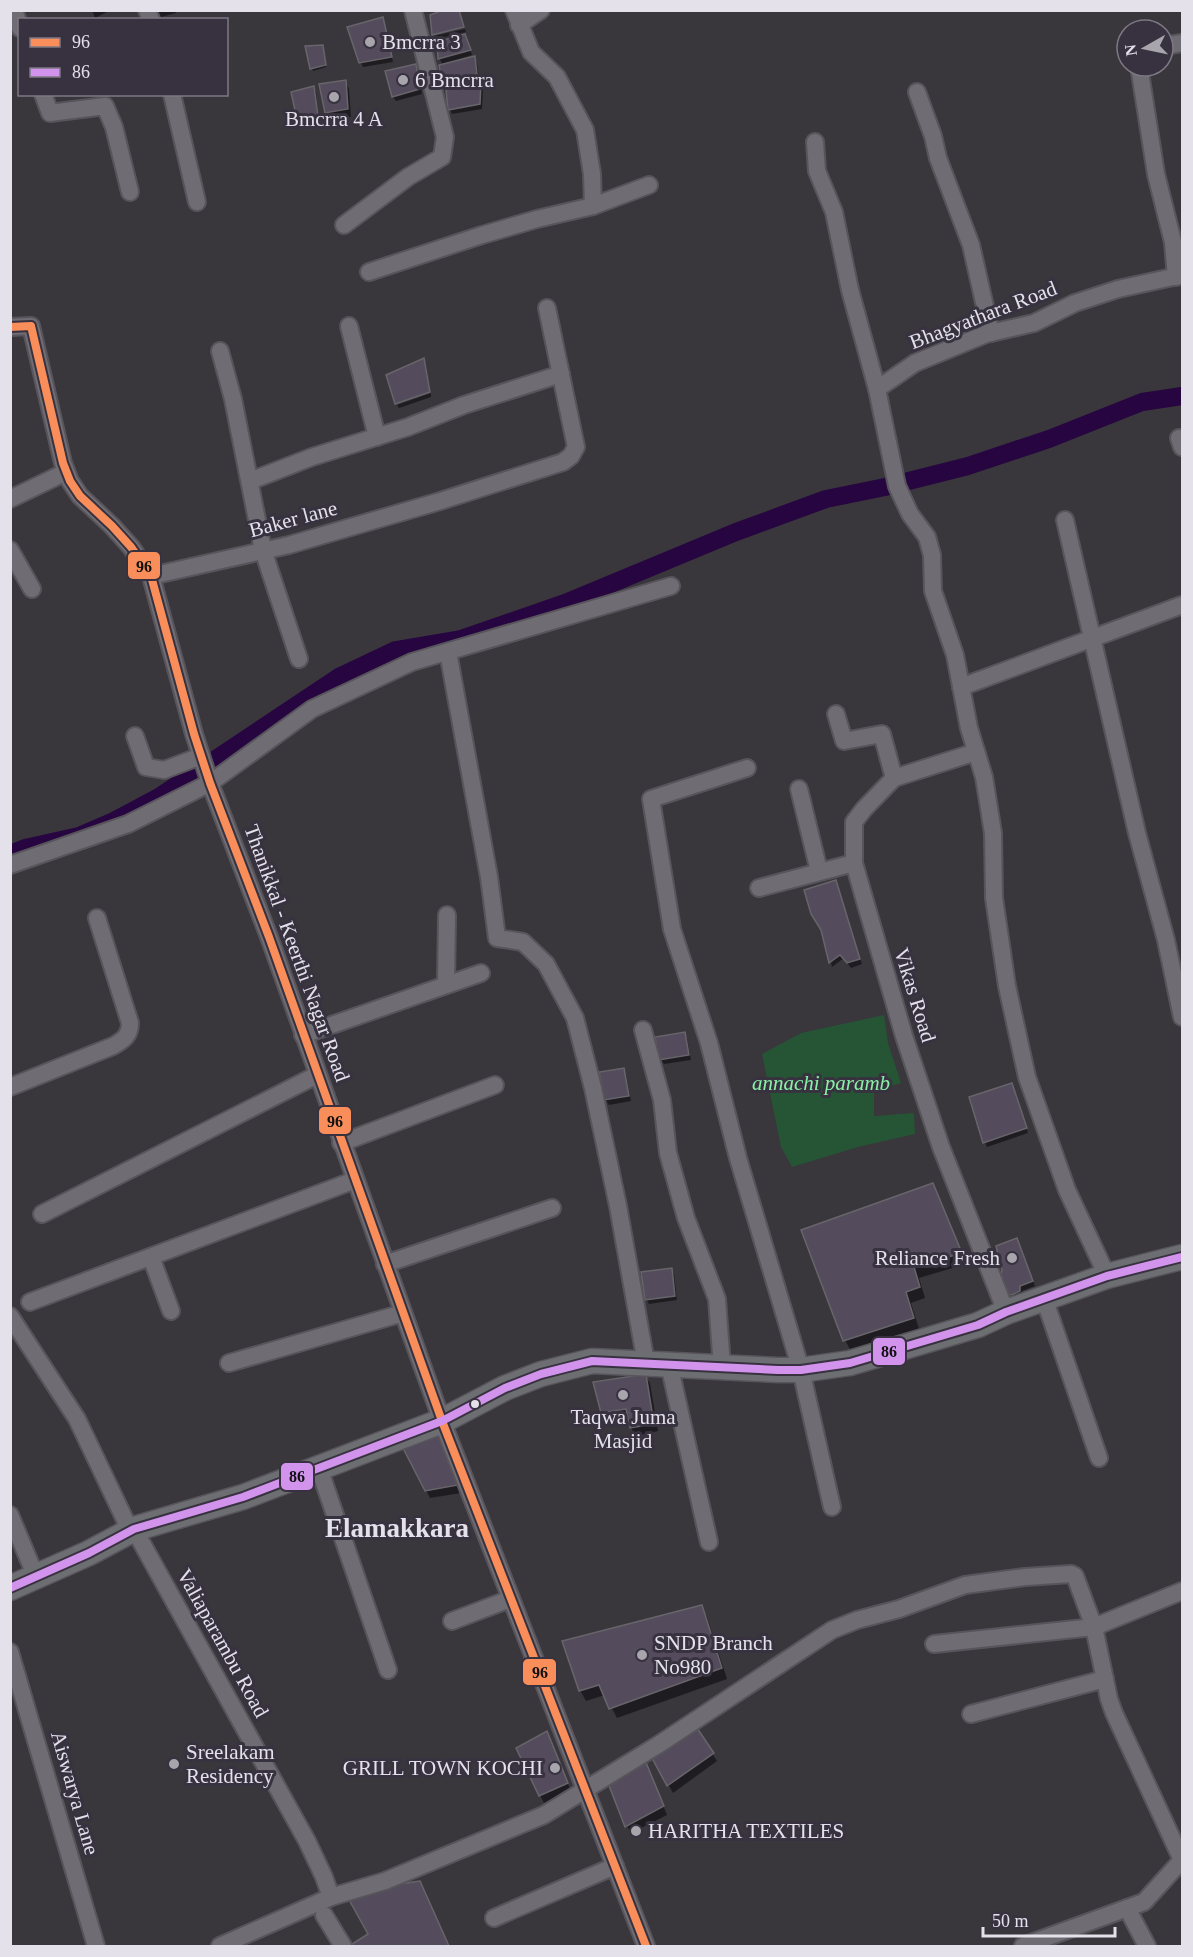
<svg xmlns="http://www.w3.org/2000/svg" width="1193" height="1957" font-family="'Times New Roman',serif">
  <rect width="100%" height="100%" fill="#39363c"/>
  <polygon fill="#255535" points="884,1015 888,1043 901,1083 874,1091 874,1116 914,1113 915,1134 858,1147 792,1167 781,1147 762,1054 801,1033"/>
  <g fill="#0007">
    <polygon points="92,10 111,10 95,18"/>
    <polygon points="158,10 175,10 176,13 161,17"/>
    <polygon points="383,19 393,62 363,67 361,62"/>
    <polygon points="465,29 466,32 436,39 434,36"/>
    <polygon points="467,41 472,55 442,64 440,59 438,43"/>
    <polygon points="322,46 326,67 313,71 306,48"/>
    <polygon points="474,58 477,63 479,78 446,87 443,82"/>
    <polygon points="416,66 418,71 422,94 396,101 393,97"/>
    <polygon points="345,81 349,89 351,117 331,120 327,112"/>
    <polygon points="481,84 483,89 482,109 452,114 450,109"/>
    <polygon points="313,88 316,92 319,121 302,128 293,94"/>
    <polygon points="424,360 426,365 430,390 396,402"/>
    <polygon points="431,393 431,397 399,408 397,405"/>
    <polygon points="835,882 862,964 851,968 844,958 832,967 823,930"/>
    <polygon points="685,1034 687,1038 691,1060 664,1064 661,1060"/>
    <polygon points="623,1069 626,1074 631,1101 609,1105 606,1100 601,1073"/>
    <polygon points="1014,1089 1028,1133 987,1147 985,1142"/>
    <polygon points="932,1184 966,1264 919,1278 925,1298 911,1303 919,1329 851,1351 845,1340"/>
    <polygon points="1019,1244 1035,1286 1022,1291 1022,1296 1012,1298 1009,1293"/>
    <polygon points="671,1269 674,1274 677,1300 649,1304 646,1299"/>
    <polygon points="645,1376 650,1383 658,1431 636,1436 631,1428 629,1416 607,1420 603,1412"/>
    <polygon points="442,1441 461,1493 430,1498 426,1490"/>
    <polygon points="701,1606 707,1617 727,1679 617,1718 605,1695 586,1701 580,1690"/>
    <polygon points="697,1730 717,1761 673,1793 654,1759"/>
    <polygon points="547,1733 571,1791 544,1803 540,1795"/>
    <polygon points="649,1770 667,1815 631,1833 627,1826"/>
    <polygon points="425,1893 449,1946 355,1946 354,1945"/>
  </g>
  <g fill="none" stroke-linecap="round" stroke-linejoin="round">
    <polyline stroke="#260540" stroke-width="18" points="10,854 25,848 79,836 114,821 159,797 339,677 396,650 461,639 565,603 736,532 826,499 885,487 968,466 1049,439 1142,402 1182,396"/>
  </g>
  <g fill="#544c5c" stroke="#67656a" stroke-width="1.5">
    <polygon points="443,10 459,10 464,27 432,35 430,15"/>
    <polygon points="383,17 392,57 359,63 347,27"/>
    <polygon points="465,34 471,50 438,59 437,42"/>
    <polygon points="323,45 326,65 310,69 305,46"/>
    <polygon points="475,56 477,74 442,83 439,65"/>
    <polygon points="416,64 420,89 392,97 385,71"/>
    <polygon points="346,80 348,109 325,113 319,84"/>
    <polygon points="481,82 480,104 448,110 446,90"/>
    <polygon points="314,86 318,116 298,124 291,92"/>
    <polygon points="424,358 430,392 395,404 386,375"/>
    <polygon points="836,880 860,959 847,963 840,955 829,963 821,930 811,914 804,890"/>
    <polygon points="685,1032 689,1055 659,1060 655,1037"/>
    <polygon points="624,1068 629,1096 604,1100 599,1072"/>
    <polygon points="1012,1083 1027,1128 983,1143 969,1097"/>
    <polygon points="933,1183 962,1253 914,1267 920,1287 906,1292 914,1318 843,1341 801,1230"/>
    <polygon points="1017,1238 1033,1281 1020,1286 1020,1291 1012,1295 1007,1294 1000,1276 1002,1271 996,1246"/>
    <polygon points="672,1268 675,1296 645,1300 641,1272"/>
    <polygon points="646,1374 654,1424 630,1428 626,1409 601,1413 593,1382"/>
    <polygon points="438,1432 458,1485 425,1491 403,1448"/>
    <polygon points="702,1605 722,1668 609,1709 599,1685 579,1691 562,1641"/>
    <polygon points="697,1728 714,1753 667,1786 652,1758"/>
    <polygon points="547,1731 568,1783 539,1796 516,1748"/>
    <polygon points="645,1760 664,1806 625,1827 608,1783"/>
    <polygon points="397,1881 406,1883 420,1881 449,1946 353,1946 352,1944 368,1934 348,1898 363,1897 386,1888"/>
  </g>
  <g fill="none" stroke-linecap="round" stroke-linejoin="round">
    <g stroke="#57555b" stroke-width="20">
      <g id="street">
        <polyline points="14,10 20,28"/>
        <polyline points="147,10 151,20"/>
        <polyline points="514,10 531,52 557,77 585,130 592,174 593,206"/>
        <polyline points="519,25 541,10"/>
        <polyline points="1163,46 1182,43"/>
        <polyline points="1139,66 1156,174 1173,242 1176,277"/>
        <polyline points="917,92 933,136 938,158 971,245 991,333"/>
        <polyline points="43,94 50,113 105,106 114,127 130,192"/>
        <polyline points="172,94 197,202"/>
        <polyline points="815,142 817,171 834,212 850,290 877,389 915,363 986,334 1034,323 1075,303 1118,289 1182,275"/>
        <polyline points="344,225 408,177 442,157 445,137 413,10"/>
        <polyline points="369,272 482,235 537,219 593,206 649,185"/>
        <polyline points="349,326 377,437"/>
        <polyline points="10,327 31,326 63,463 70,481 80,496 112,526 131,547 151,576 194,734 210,783 269,937 442,1421 646,1946"/>
        <polyline points="220,351 233,399 263,550 299,659"/>
        <polyline points="877,389 897,486 910,514 927,537 932,555 933,591 955,655 969,728 984,777 993,833 994,898 1007,986 1027,1077 1067,1190 1107,1276"/>
        <polyline points="1179,438 1182,447"/>
        <polyline points="250,481 312,457 408,427 464,405 561,374"/>
        <polyline points="10,499 66,472"/>
        <polyline points="1065,520 1137,833 1166,940 1182,1017"/>
        <polyline points="10,550 32,589"/>
        <polyline points="151,576 289,545 437,502 563,462 571,456 576,447 547,308"/>
        <polyline points="448,652 489,877 497,938 523,942 546,964 575,1018 593,1088 618,1206 646,1363"/>
        <polyline points="961,687 1182,605"/>
        <polyline points="836,714 844,741 882,734 894,778"/>
        <polyline points="135,736 146,767 164,770 201,756"/>
        <polyline points="976,752 894,778 864,809 854,822 854,863 904,1036 941,1147 1006,1312"/>
        <polyline points="747,768 651,799 672,929 709,1043 738,1158 801,1370 832,1507"/>
        <polyline points="799,789 819,871"/>
        <polyline points="10,865 128,824 210,783 312,709 412,662 671,586"/>
        <polyline points="759,888 854,863"/>
        <polyline points="446,985 447,915"/>
        <polyline points="643,1030 662,1100 668,1153 686,1218 717,1299 722,1367"/>
        <polyline points="303,1035 481,973"/>
        <path d="M10,1087L113,1046C124,1040 130,1035 130,1023L97,918"/>
        <polyline points="341,1143 495,1085"/>
        <polyline points="42,1214 317,1075"/>
        <polyline points="151,1257 171,1311"/>
        <polyline points="385,1264 552,1208"/>
        <polyline points="1044,1298 1099,1458"/>
        <polyline points="30,1302 355,1180"/>
        <polyline points="10,1316 77,1419 127,1524 134,1529 307,1841 324,1877 331,1897 385,1881 544,1815 658,1745 832,1630 857,1620 899,1609 965,1585 1025,1577 1071,1574 1075,1576 1094,1627 1109,1699 1114,1713 1182,1860"/>
        <polyline points="229,1363 403,1313"/>
        <polyline points="669,1364 709,1542"/>
        <polyline points="319,1468 388,1670"/>
        <polyline points="10,1515 36,1577"/>
        <polyline points="452,1621 510,1599"/>
        <polyline points="934,1644 1094,1627 1182,1591"/>
        <polyline points="10,1652 96,1946"/>
        <polyline points="971,1714 1105,1679"/>
        <polyline points="1127,1908 1147,1946"/>
        <polyline points="324,1915 343,1946"/>
        <polyline points="494,1918 615,1866"/>
        <polyline points="220,1946 331,1897"/>
        <polyline points="1023,1946 1144,1902 1182,1860"/>
      </g>
    </g>
    <g stroke="#57555b" stroke-width="27">
      <polyline id="secondary" points="10,1588 89,1553 134,1529 243,1497 442,1421 505,1388 541,1374 592,1361 778,1370 801,1370 850,1363 978,1325 1006,1312 1107,1276 1182,1257"/>
    </g>
    <use href="#street" stroke="#6f6d73" stroke-width="16"/>
    <use href="#secondary" stroke="#6d6e72" stroke-width="24"/>
    <g stroke="#383240" stroke-width="12">
      <polyline id="bus-1" points="10,327 31,326 63,463 70,481 80,496 112,526 131,547 151,576 194,734 210,783 269,937 442,1421 646,1946"/>
    </g>
    <g stroke="#383240" stroke-width="12">
      <polyline id="bus-2" points="10,1588 89,1553 134,1529 243,1497 442,1421 505,1388 541,1374 592,1361 778,1370 801,1370 850,1363 978,1325 1006,1312 1107,1276 1182,1257"/>
    </g>
    <use href="#bus-1" stroke="#fa8e5a" stroke-width="8"/>
    <use href="#bus-2" stroke="#d193ec" stroke-width="8"/>
  </g>
  <g fill="#a8a5ad" stroke="#383240" stroke-width="2">
    <circle cx="370" cy="42" r="6"/>
    <circle cx="403" cy="80" r="6"/>
    <circle cx="334" cy="97" r="6"/>
    <circle cx="1012" cy="1258" r="6"/>
    <circle cx="623" cy="1395" r="6"/>
    <circle cx="642" cy="1655" r="6"/>
    <circle cx="174" cy="1764" r="6"/>
    <circle cx="555" cy="1768" r="6"/>
    <circle cx="636" cy="1831" r="6"/>
  </g>
  <circle fill="#e4e1ea" stroke="#383240" stroke-width="2" cx="475" cy="1404" r="5"/>
  <g text-anchor="middle" stroke-width="6" stroke-linejoin="round" paint-order="stroke">
    <g font-size="21" fill="#e4e1ea" stroke="#383240" text-anchor="start">
      <text x="382" y="49">Bmcrra 3</text>
      <text x="415" y="87">6 Bmcrra</text>
      <text x="334" y="126" text-anchor="middle">Bmcrra 4 A</text>
      <text x="1000" y="1265" text-anchor="end">Reliance Fresh</text>
      <text x="623" y="1424" text-anchor="middle">Taqwa Juma<tspan x="623" dy="24">Masjid</tspan></text>
      <text x="654" y="1650">SNDP Branch<tspan x="654" dy="24">No980</tspan></text>
      <text x="186" y="1759">Sreelakam<tspan x="186" dy="24">Residency</tspan></text>
      <text x="543" y="1775" text-anchor="end">GRILL TOWN KOCHI</text>
      <text x="648" y="1838">HARITHA TEXTILES</text>
    </g>
    <g font-size="21" fill="#e4e1ea" stroke="#383240">
      <text transform="translate(983 315) rotate(-21)" y="7">Bhagyathara Road</text>
      <text transform="translate(293 519) rotate(-15)" y="7">Baker lane</text>
      <text transform="translate(297 953) rotate(70)" y="7">Thanikkal - Keerthi Nagar Road</text>
      <text transform="translate(915 995) rotate(73)" y="7">Vikas Road</text>
      <text transform="translate(223 1643) rotate(61)" y="7">Valiaparambu Road</text>
      <text transform="translate(75 1793) rotate(74)" y="7">Aiswarya Lane</text>
    </g>
    <g font-size="21" font-style="italic" fill="#89f0a5" stroke="#383240">
      <text x="821" y="1090">annachi paramb</text>
    </g>
    <g font-size="27" font-weight="bold" fill="#e4e1ea" stroke="#383240">
      <text x="397" y="1537">Elamakkara</text>
    </g>
  </g>
  <g stroke="#383240" stroke-width="2">
    <rect x="127" y="551" width="34" height="29" rx="6" fill="#fa8e5a"/>
    <rect x="318" y="1106" width="34" height="29" rx="6" fill="#fa8e5a"/>
    <rect x="872" y="1337" width="34" height="29" rx="6" fill="#d193ec"/>
    <rect x="280" y="1462" width="34" height="29" rx="6" fill="#d193ec"/>
    <rect x="522" y="1658" width="35" height="28" rx="6" fill="#fa8e5a"/>
  </g>
  <g font-size="16" text-anchor="middle" font-weight="bold" fill="#111">
    <text x="144" y="572">96</text>
    <text x="335" y="1127">96</text>
    <text x="889" y="1357">86</text>
    <text x="297" y="1482">86</text>
    <text x="540" y="1678">96</text>
  </g>
  <rect width="1193" height="1957" fill="none" stroke="#e4e1ea" stroke-width="24"/>
  <rect x="18" y="18" width="210" height="78" fill="#383240" stroke="#7d7884" stroke-width="1.5"/>
  <rect x="30" y="38" width="30" height="9" fill="#fa8e5a" stroke="#7d7884" stroke-width="1.5"/>
  <text x="72" y="48" font-size="18" fill="#e4e1ea">96</text>
  <rect x="30" y="68" width="30" height="9" fill="#d193ec" stroke="#7d7884" stroke-width="1.5"/>
  <text x="72" y="78" font-size="18" fill="#e4e1ea">86</text>
  <g transform="translate(1145 48) rotate(261)"><circle r="28" fill="#383240" stroke="#7d7884" stroke-width="1.5"/>
  <path d="M0-4.5L10 22L0 15L-10 22Z" fill="#a8a5ad"/>
  <text y="-9" font-size="16" font-weight="bold" text-anchor="middle" fill="#e4e1ea">N</text>
  </g>
  <path d="M983 1927v9h132v-9" fill="none" stroke="#e4e1ea" stroke-width="3"/>
  <text x="992" y="1927" font-size="18" fill="#e4e1ea" stroke="#383240" stroke-width="4.5" paint-order="stroke">50 m</text>
</svg>
